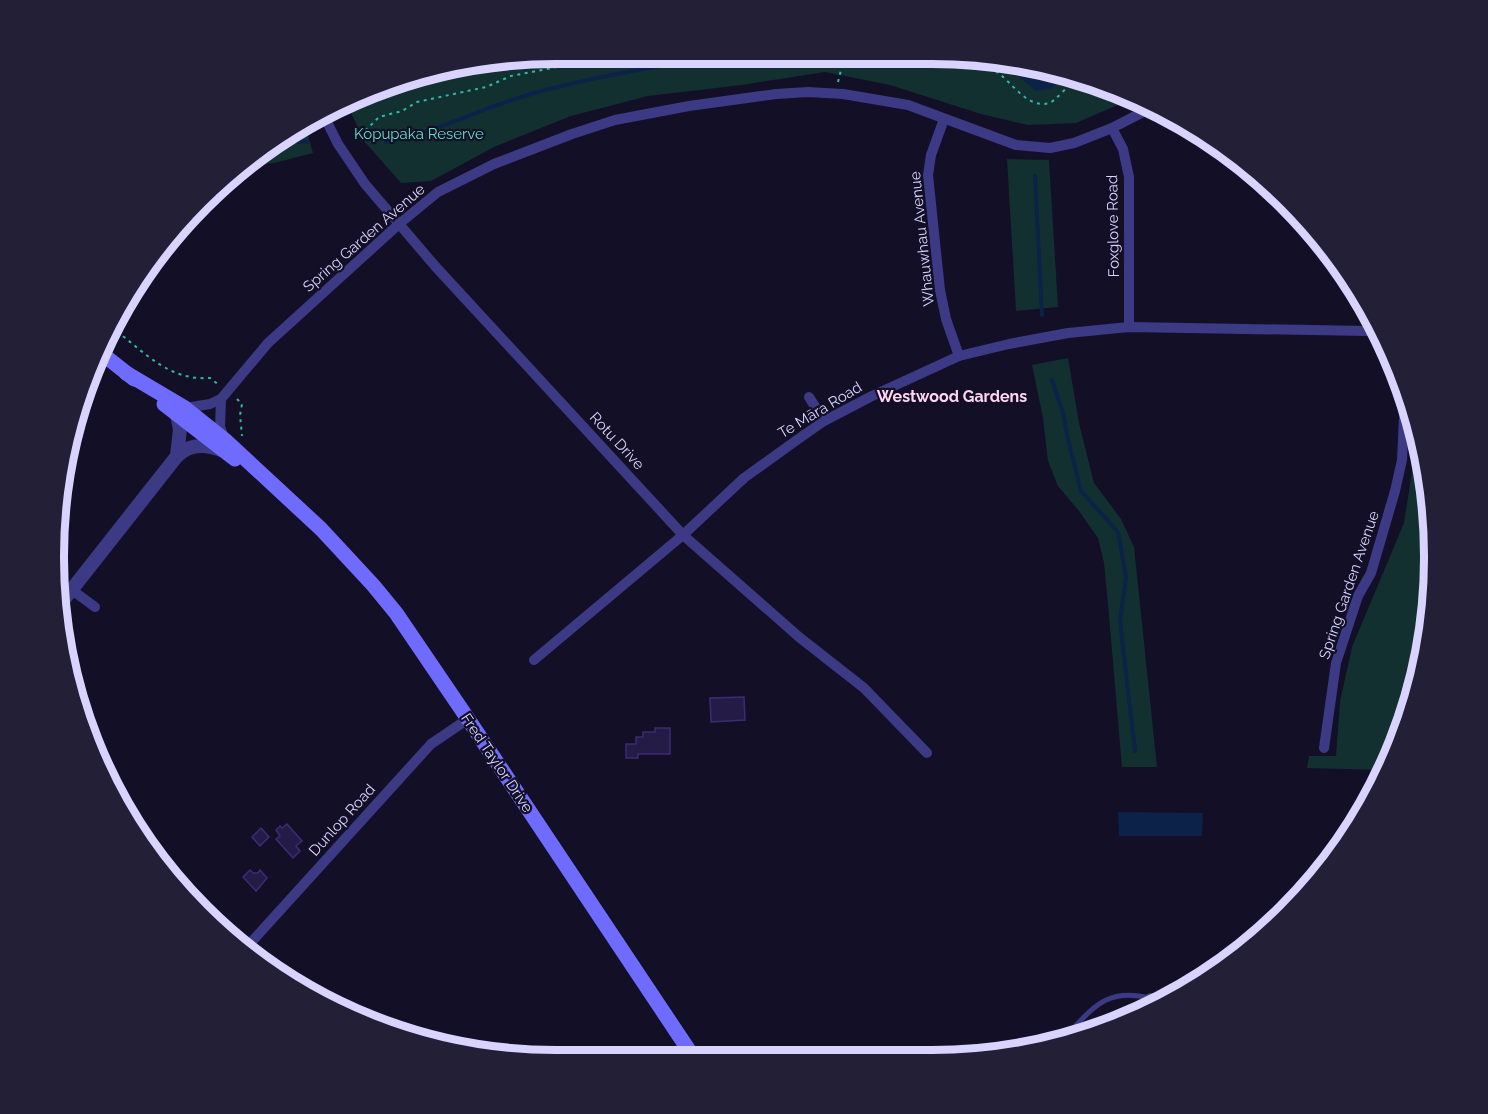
<svg xmlns="http://www.w3.org/2000/svg" width="1488" height="1114" font-family="Raleway,sans-serif">
  <rect width="100%" height="100%" fill="#130f26"/>
  <g fill="#12302f">
    <polygon points="557,54 964,55 1061,71 1127,101 1076,123 1028,125 981,114 890,85 825,72 742,85 648,96 571,116 494,147 431,181 401,183 364,141 349,108 475,65"/>
    <polygon points="304,122 313,153 274,163 248,166"/>
    <polygon points="1007,159 1049,160 1058,307 1016,311"/>
    <polygon points="1068,358 1079,423 1094,483 1121,519 1134,547 1157,767 1122,767 1108,604 1104,563 1098,538 1079,511 1058,486 1048,461 1043,418 1032,365"/>
    <polygon points="1418,433 1433,524 1430,623 1407,719 1384,770 1307,768 1309,756 1336,756 1340,702 1352,647 1404,523"/>
  </g>
  <g fill="#0c2248">
    <polygon points="984,58 1061,71 1063,72 1053,88 1036,91 1014,73"/>
    <polygon points="1118,812 1203,813 1202,836 1119,836"/>
  </g>
  <g fill="none" stroke-linecap="round" stroke-linejoin="round">
    <g stroke="#0c2248" stroke-width="4">
      <polyline points="281,140 307,142"/>
      <path d="M386,142C437,132 482,108 531,94C595,76 668,64 734,54"/>
      <polyline points="1035,176 1042,315"/>
      <polyline points="1052,380 1063,413 1067,435 1081,491 1118,532 1126,577 1120,621 1135,751"/>
    </g>
  </g>
  <g fill="#241b47" stroke="#3b2d73" stroke-width="1.5">
    <polygon points="744,697 745,720 711,722 710,698"/>
    <polygon points="655,728 670,728 670,754 638,754 638,758 626,758 626,744 636,744 636,737 643,737 643,732 655,732"/>
    <polygon points="287,824 302,841 296,846 300,851 293,858 276,839 280,836 276,830 280,826 282,828"/>
    <polygon points="261,828 269,837 260,846 252,837"/>
    <polygon points="250,870 253,873 258,873 260,870 267,878 256,891 243,877"/>
  </g>
  <g fill="none" stroke-linecap="round" stroke-linejoin="round">
    <g stroke="#2fb8b0" stroke-width="2" stroke-dasharray="3 4.5" stroke-linecap="butt">
      <path d="M954,55C967,60 982,63 994,70C1010,79 1027,110 1049,103C1056,101 1069,84 1076,78"/>
      <polyline points="838,82 842,66 852,55"/>
      <polyline points="360,136 379,117 402,111 417,102 486,87 511,76 578,63 604,54"/>
      <path d="M111,327C143,350 167,381 210,378L219,385"/>
      <polyline points="237,399 242,404 240,415 242,436"/>
    </g>
    <path stroke="#3d3a85" stroke-width="5" d="M1065,1037C1093,1008 1106,987 1150,998"/>
    <g stroke="#3d3a85" stroke-width="10">
      <polyline points="323,114 338,144 365,184 435,266 683,535 799,637 864,688 927,753"/>
      <polyline points="944,119 931,155 928,175 940,290 946,319 959,356"/>
      <polyline points="1112,128 1123,149 1129,177 1129,327"/>
      <polyline points="809,397 824,421"/>
      <polyline points="221,399 220,427 225,440"/>
      <polyline points="185,408 210,404 221,399 268,343 399,224 438,192 494,164 572,134 615,120 689,106 776,94 808,92 843,94 908,105 1016,145 1050,148 1074,143 1112,128 1147,110"/>
      <polyline points="72,590 95,607"/>
      <polyline points="534,660 683,535 744,478 794,442 824,421 872,396 959,356 1009,344 1068,333 1129,327 1368,331 1383,336"/>
      <polyline points="1324,748 1336,663 1358,596 1371,573 1395,491 1402,460 1405,396"/>
      <polyline points="245,949 431,744 468,719"/>
      <polyline points="1150,998 1157,1002"/>
    </g>
    <g stroke="#3d3a85" stroke-width="14">
      <polyline points="177,456 180,429 177,415"/>
      <path d="M58,607L177,456C189,444 205,444 221,450"/>
    </g>
    <g stroke="#6f6bff" stroke-width="15">
      <polyline points="100,352 134,379"/>
      <polyline points="126,373 185,408 225,440 321,529 373,585 396,613 468,719 694,1058"/>
      <polyline points="164,404 235,459"/>
    </g>
  </g>
  <g text-anchor="middle" stroke-width="4.5" stroke-linejoin="round" paint-order="stroke">
    <g font-size="15" fill="#5fe0c0" stroke="#130f26">
      <text x="419" y="139">Kopupaka Reserve</text>
    </g>
    <g font-size="15" fill="#d9d4ff" stroke="#130f26">
      <text transform="translate(1113 226) rotate(-91)" y="5">Foxglove Road</text>
      <text transform="translate(364 238) rotate(-41)" y="5">Spring Garden Avenue</text>
      <text transform="translate(922 239) rotate(-96)" y="5">Whauwhau Avenue</text>
      <text transform="translate(820 410) rotate(-31)" y="5">Te Māra Road</text>
      <text transform="translate(617 441) rotate(47)" y="5">Rotu Drive</text>
      <text transform="translate(1349 585) rotate(-71)" y="5">Spring Garden Avenue</text>
      <text transform="translate(497 763) rotate(56)" y="5">Fred Taylor Drive</text>
      <text transform="translate(342 820) rotate(-48)" y="5">Dunlop Road</text>
    </g>
    <g font-size="16" font-weight="bold" fill="#ffd6f0" stroke="#130f26">
      <text x="952" y="402">Westwood Gardens</text>
    </g>
  </g>
  <path d="M0 0H1488V1114H0ZM556 64H932A492 492 0 0 1 1424 556V558A492 492 0 0 1 932 1050H556A492 492 0 0 1 64 558V556A492 492 0 0 1 556 64Z" fill="#231f37" fill-rule="evenodd"/>
  <path fill="none" stroke="#d9d4ff" stroke-width="8" d="M556 64H932A492 492 0 0 1 1424 556V558A492 492 0 0 1 932 1050H556A492 492 0 0 1 64 558V556A492 492 0 0 1 556 64Z"/>
</svg>
